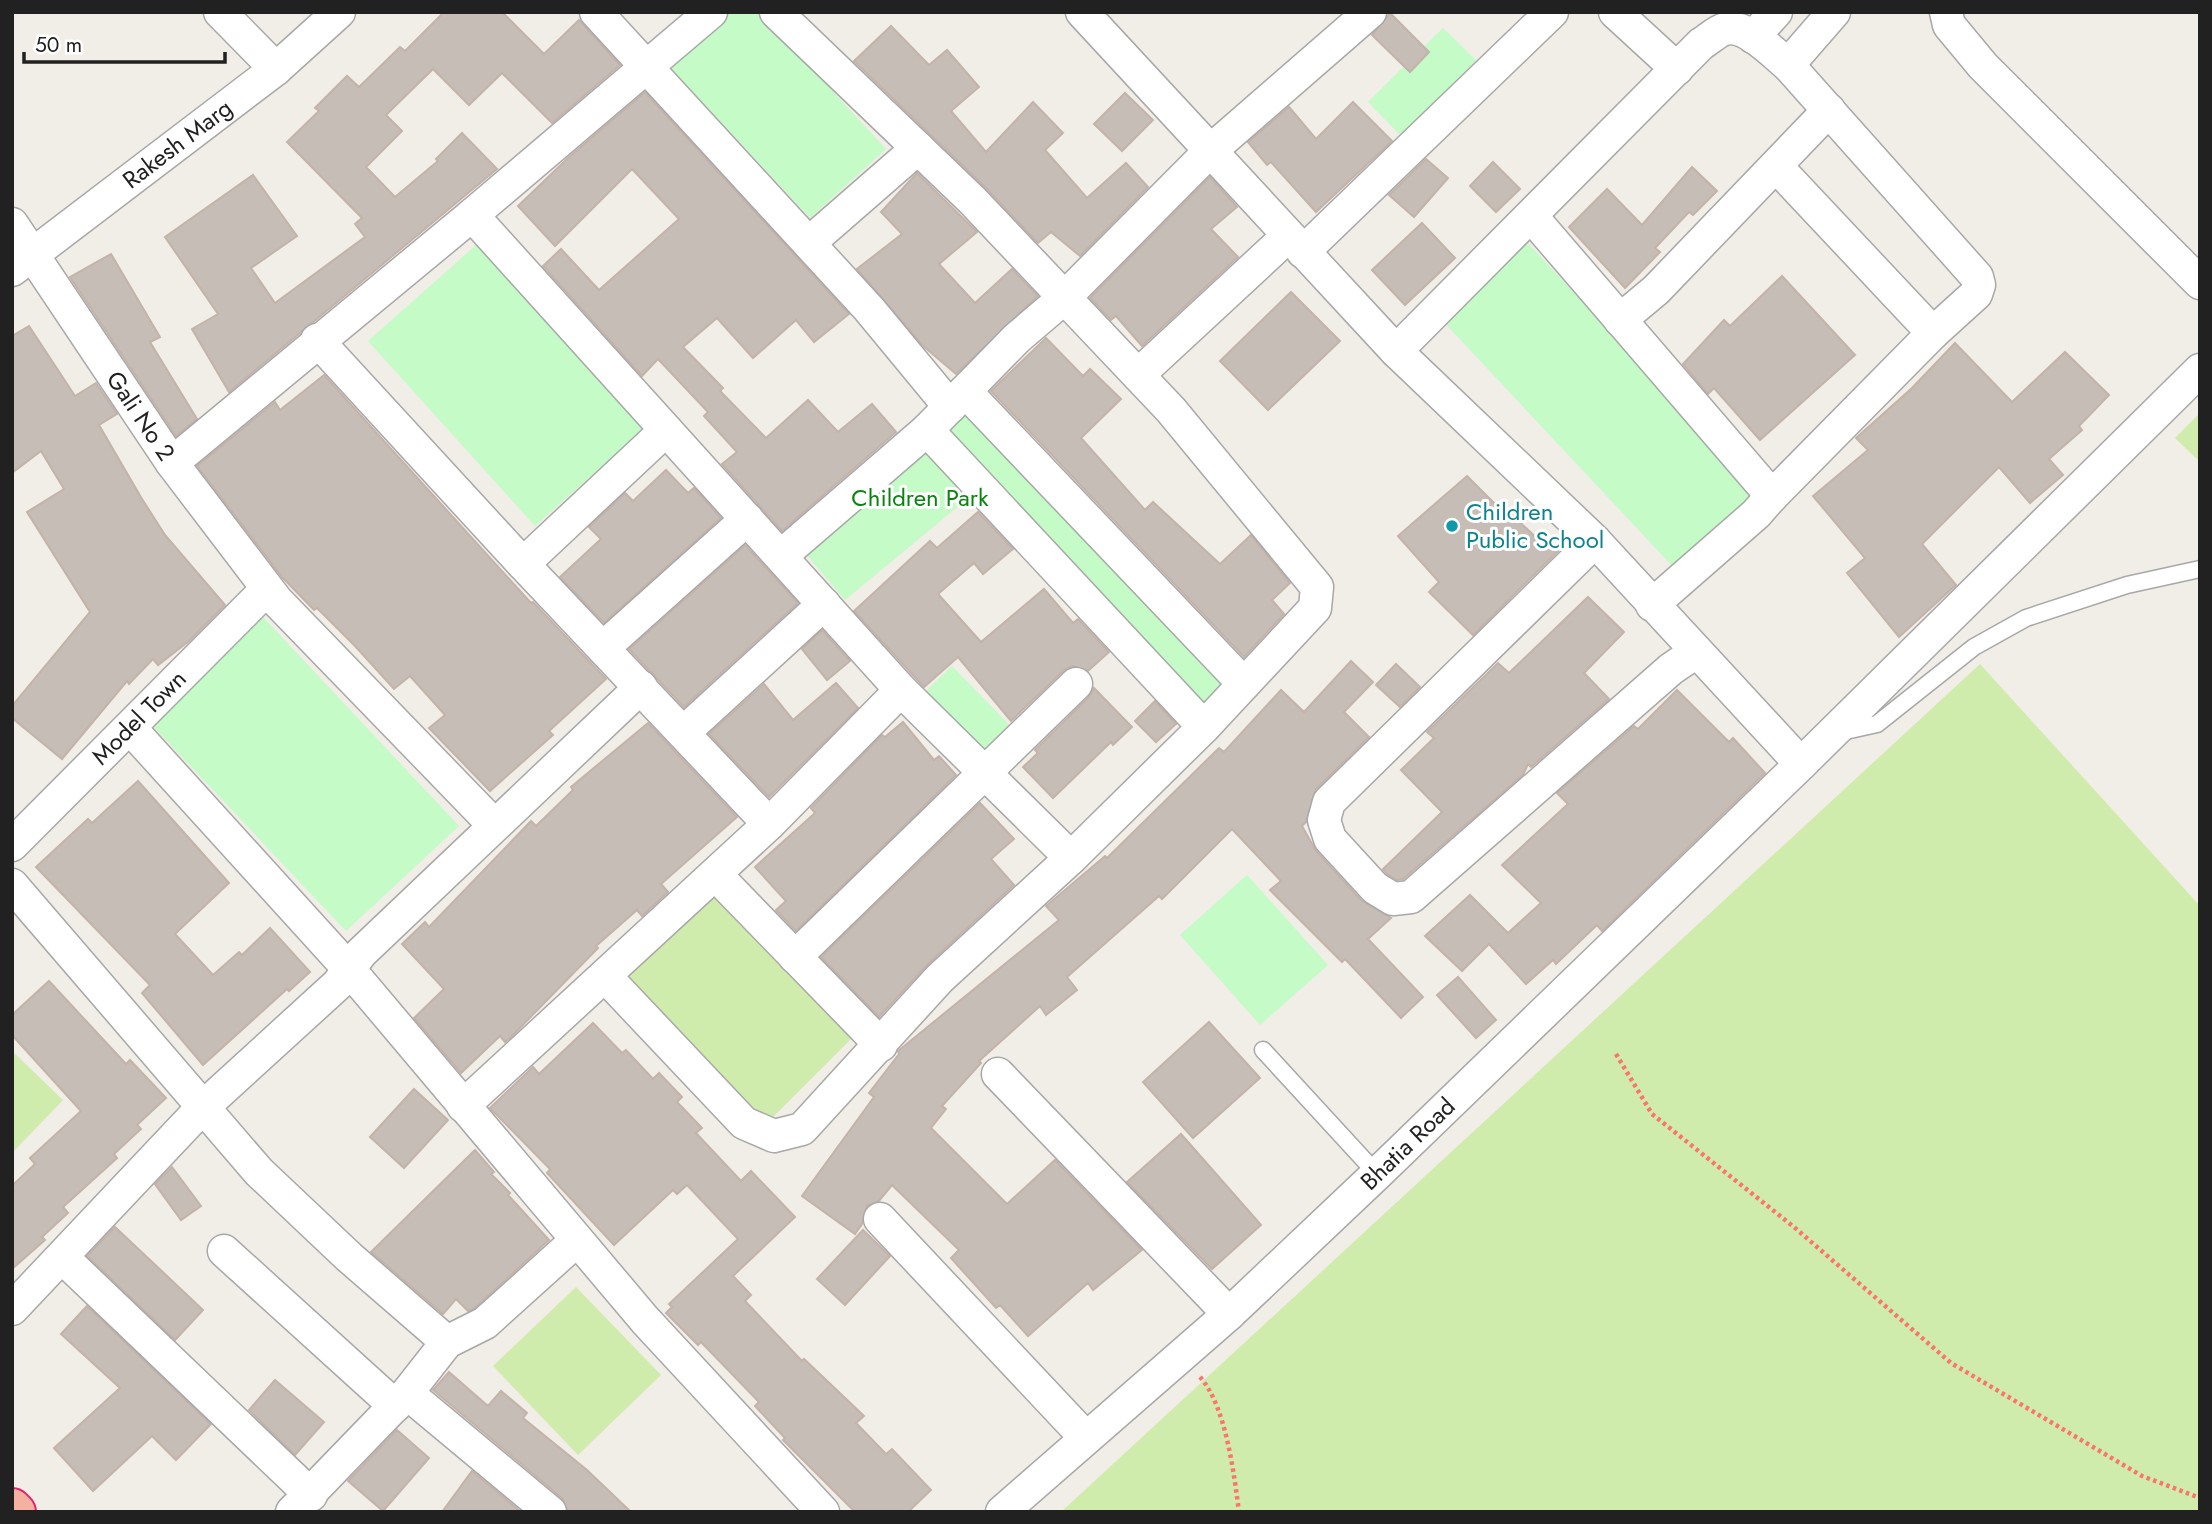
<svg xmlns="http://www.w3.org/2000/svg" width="2212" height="1524" font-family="Jost,sans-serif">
  <rect width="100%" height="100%" fill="#f1ede7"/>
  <g fill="#cfecad">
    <polygon points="2200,413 2200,462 2175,438"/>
    <polygon points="1980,664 2200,906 2200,1512 1061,1512"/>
    <polygon points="714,893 855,1035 766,1124 624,981"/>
    <polygon points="12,1051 63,1100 12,1153"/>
    <polygon points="576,1287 661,1375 578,1455 493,1366"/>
  </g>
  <g fill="#c4fbc6">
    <polygon points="725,12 759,12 886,149 810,218 668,65"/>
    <polygon points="1443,28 1483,67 1407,142 1368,102"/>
    <polygon points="483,239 649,424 535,526 368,341"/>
    <polygon points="1526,241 1761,494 1677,571 1441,319"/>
    <polygon points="971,403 1233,678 1201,714 938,432"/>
    <polygon points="932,447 973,494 845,600 805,553"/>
    <polygon points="261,615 459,826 346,931 148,721"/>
    <polygon points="952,666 1018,734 986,766 919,698"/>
    <polygon points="1247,875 1328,965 1260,1025 1180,935"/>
  </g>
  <g fill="#c6bdb6" stroke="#c3b3a9" stroke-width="2">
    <polygon points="444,12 502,12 544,54 579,20 620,65 552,123 502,73 469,105 433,69 386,115 402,131 366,167 395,197 438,161 436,159 462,133 497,169 229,392 192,329 218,314 165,237 253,175 297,236 251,268 275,303 365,237 355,224 362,218 287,142 319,111 315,108 347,76 359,87 400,47 405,51"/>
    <polygon points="1390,13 1429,52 1410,72 1372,35"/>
    <polygon points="891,26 929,65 947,50 979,87 951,111 986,152 1033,102 1063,133 1045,150 1087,198 1126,163 1148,187 1080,256 1051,232 1038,243 985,187 854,61"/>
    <polygon points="645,92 849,314 814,342 796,320 753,358 717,318 683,347 723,388 720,391 766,438 808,400 838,432 872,404 896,432 782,531 722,464 737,452 704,416 708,412 658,359 642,376 543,266 561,249 599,290 679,219 632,169 555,246 518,206 568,158"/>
    <polygon points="1125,93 1153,120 1122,151 1094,124"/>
    <polygon points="1353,102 1392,141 1316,212 1271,162 1267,165 1248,142 1289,107 1316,139"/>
    <polygon points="1426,159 1448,178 1414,217 1389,195"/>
    <polygon points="1493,162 1520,189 1496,212 1470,186"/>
    <polygon points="1692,167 1717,191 1693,215 1689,212 1655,248 1660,252 1625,288 1569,227 1607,189 1642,225"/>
    <polygon points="917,173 977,232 939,264 975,303 1012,269 1038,296 956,374 922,345 857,269 902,234 881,212"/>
    <polygon points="1210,177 1237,207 1211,229 1238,257 1142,346 1116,316 1111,320 1090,298"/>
    <polygon points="1422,223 1455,258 1405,305 1372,270"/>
    <polygon points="111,254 160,337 150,342 197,419 176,436 70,277"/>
    <polygon points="1782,276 1855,355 1760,440 1714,388 1708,394 1683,364 1724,320 1730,326"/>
    <polygon points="1291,292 1340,341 1268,410 1220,361"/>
    <polygon points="29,326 75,396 96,383 117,414 99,425 142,499 165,535 225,605 189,641 158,665 153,659 129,684 127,681 62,759 12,718 12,706 90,612 27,512 64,489 41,451 12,473 12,336"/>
    <polygon points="1046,338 1083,376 1090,369 1121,399 1081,438 1145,510 1153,502 1220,564 1251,535 1290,583 1272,600 1284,614 1244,657 991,391"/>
    <polygon points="1955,343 2012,402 2065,352 2109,395 2079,426 2082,430 2049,459 2063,475 2030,503 1999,467 1922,544 1956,585 1899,637 1847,573 1865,558 1813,496 1868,450 1856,438 1912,388"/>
    <polygon points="324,375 531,603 533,602 606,679 549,731 553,735 490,791 429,728 445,715 410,676 394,689 355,646 317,608 314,610 282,577 197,466 275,402 280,410"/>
    <polygon points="666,470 688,493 694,488 721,518 604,623 560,577 601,539 589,527 625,493 633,501"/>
    <polygon points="1467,476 1507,516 1510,513 1542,543 1546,539 1558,551 1473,635 1429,592 1439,582 1398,536"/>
    <polygon points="978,512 1013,549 983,574 974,563 938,594 981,642 1044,589 1073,623 1078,619 1109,652 1088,671 1072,666 1064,670 1011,721 958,657 924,687 854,611 930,541 937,548"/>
    <polygon points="745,545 798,603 684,707 629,649"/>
    <polygon points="1588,597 1624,632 1584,673 1609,699 1531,767 1528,764 1523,775 1403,879 1397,880 1387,874 1383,869 1442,812 1401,770 1434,738 1427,732 1498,663 1509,673"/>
    <polygon points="822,630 850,661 827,680 802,649"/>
    <polygon points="1351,661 1373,682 1344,712 1369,737 1316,789 1306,822 1302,826 1316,851 1361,900 1391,918 1368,939 1423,997 1401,1018 1345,959 1342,962 1270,890 1281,881 1232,829 1162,899 1159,896 1067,977 1077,990 1046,1015 1040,1006 979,1061 981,1063 942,1106 946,1109 931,1128 1007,1204 1055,1160 1142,1250 1093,1290 1088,1283 1028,1336 1000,1305 996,1308 951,1258 959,1250 892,1185 879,1201 867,1206 862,1224 855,1234 802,1196 874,1097 869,1093 899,1054 898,1051 1059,920 1046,906 1105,856 1107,858 1219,748 1224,752 1281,690 1304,712"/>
    <polygon points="1396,664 1420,687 1400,707 1376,685"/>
    <polygon points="836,683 858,708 769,797 709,734 764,684 793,720"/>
    <polygon points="1094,688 1132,727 1113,745 1111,742 1053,798 1023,767 1038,753 1035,750 1089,697"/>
    <polygon points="1677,690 1729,742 1733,738 1765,773 1602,931 1597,925 1556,964 1553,960 1526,984 1489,944 1462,971 1425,936 1470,895 1508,933 1541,903 1502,865 1568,804 1557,793 1634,726 1638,729"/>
    <polygon points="1155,701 1176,724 1156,742 1135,721"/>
    <polygon points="903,722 934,760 939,756 956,775 796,931 776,910 786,901 755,867 815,813 811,808 882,735 885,737"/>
    <polygon points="648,723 737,817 661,884 668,892 642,916 637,910 596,946 598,948 514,1034 505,1042 500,1036 461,1073 414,1018 444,989 402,944 425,922 429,927 531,821 536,826 573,790 571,787"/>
    <polygon points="138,781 229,883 175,934 213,975 239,952 242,955 270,928 310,972 289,991 287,989 203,1065 142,993 150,985 36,867 88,819 92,823"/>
    <polygon points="980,803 1014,839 991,859 1014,885 928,964 879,1017 821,957"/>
    <polygon points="1458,977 1496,1020 1476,1038 1437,995"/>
    <polygon points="49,981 126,1064 130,1060 166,1098 137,1125 141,1129 114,1154 117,1158 63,1207 68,1213 42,1237 45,1240 12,1269 12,1186 35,1164 30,1158 81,1111 12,1035 12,1015"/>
    <polygon points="1209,1022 1260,1078 1193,1138 1143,1082"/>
    <polygon points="593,1023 622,1053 626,1050 653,1079 659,1073 682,1097 677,1102 702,1128 696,1133 741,1181 751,1171 795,1217 733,1276 751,1295 745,1301 802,1361 804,1359 864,1416 856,1423 886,1454 892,1449 931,1490 908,1512 855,1512 783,1440 785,1438 755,1406 759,1402 701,1342 698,1345 666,1313 672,1307 669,1304 738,1239 687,1185 677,1194 673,1190 614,1245 547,1173 550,1169 490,1108 533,1067 539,1074"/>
    <polygon points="414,1089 448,1120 404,1168 370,1137"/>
    <polygon points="1181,1134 1261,1225 1212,1269 1127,1182"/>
    <polygon points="475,1150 494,1172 491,1174 510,1193 508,1195 549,1240 475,1308 468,1311 456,1299 443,1314 371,1252"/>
    <polygon points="172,1167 201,1206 181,1220 155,1184"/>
    <polygon points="115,1227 203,1310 175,1340 87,1256"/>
    <polygon points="863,1230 890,1256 845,1305 817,1279"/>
    <polygon points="87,1306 211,1424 176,1460 152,1436 93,1491 54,1448 120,1388 61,1334"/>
    <polygon points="449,1372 488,1406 501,1391 527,1413 523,1418 587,1470 631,1512 568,1512 562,1498 433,1390"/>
    <polygon points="275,1380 324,1422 295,1455 249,1410"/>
    <polygon points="397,1430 429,1458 383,1511 348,1481"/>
    <polygon points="472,1471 521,1512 442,1512"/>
  </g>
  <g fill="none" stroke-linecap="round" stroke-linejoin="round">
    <g stroke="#a8a8a8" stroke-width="19">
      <g id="service">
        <polyline points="1841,732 1877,724 1974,647 2026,618 2127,585 2200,569"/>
        <polyline points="1263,1050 1377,1174"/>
      </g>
    </g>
    <g stroke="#a8a8a8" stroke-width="35">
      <g id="minor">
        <polyline points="220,12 276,69"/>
        <polyline points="596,12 869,309 950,407"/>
        <polyline points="1082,12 1396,351 1595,541 1801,764"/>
        <polyline points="1615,12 1677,69"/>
        <polyline points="1946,12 1949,25 1983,66 2200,283"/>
        <polyline points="1753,37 1776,12"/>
        <polyline points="1788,65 1834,12"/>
        <polyline points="472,215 711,12"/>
        <polyline points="1532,217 1772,496 1756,514 1652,605"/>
        <path id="s1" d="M12,224L172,463L277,601L494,825"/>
        <polyline points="809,243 918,148"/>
        <polyline points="1303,252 1552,12"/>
        <path id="s2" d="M12,270L276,69L339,12"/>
        <polyline points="1620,320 1656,290 1829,110"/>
        <polyline points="317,340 523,564 769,824 901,690"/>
        <path d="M1396,351L1701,44C1708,40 1717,31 1725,29C1746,23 1773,53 1788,65L1977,277L1979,285L1976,294L1933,333L1776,166"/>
        <polyline points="1138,375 1288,236"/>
        <polyline points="965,391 1244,684"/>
        <polyline points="927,430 1204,727"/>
        <polyline points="172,463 472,215 901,690 1071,858 1204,727 1315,608 1317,587 1171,410 972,200 776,12"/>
        <polyline points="1772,496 1933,333"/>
        <polyline points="1595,541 1329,802 1324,820 1330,839 1375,888 1393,899 1411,897 1671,669 1696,652"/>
        <polyline points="781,556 927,430 1017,338 1064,298 1209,152 1370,12"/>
        <polyline points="523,564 666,430"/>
        <polyline points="603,648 747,519"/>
        <polyline points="130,728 348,968 645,1320 823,1512"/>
        <polyline points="683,733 824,604"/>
        <path id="s3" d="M12,845L267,589"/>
        <polyline points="715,874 881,1045"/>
        <polyline points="12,885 259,1172 349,1257 447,1342"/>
        <polyline points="795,957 1076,684"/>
        <polyline points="605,976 744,1123 774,1136 802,1129 940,978 1071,858"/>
        <polyline points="998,1074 1229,1314"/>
        <polyline points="463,1106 769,824"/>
        <polyline points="880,1219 1086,1438"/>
        <polyline points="224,1251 395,1406"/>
        <polyline points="62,1257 311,1495"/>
        <polyline points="12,1309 201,1109 338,984 361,953 641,687"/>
        <polyline points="407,1393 550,1512"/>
        <polyline points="292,1512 407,1393 447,1342 485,1323 577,1240"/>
        <path id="s4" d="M1002,1512L1229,1314L1377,1174L1801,764L2200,370"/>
      </g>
    </g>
    <g stroke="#e0246d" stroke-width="42">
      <polyline id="trunk" points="12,1508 16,1512"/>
    </g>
    <g stroke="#fd746c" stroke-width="4.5" stroke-dasharray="3.5 3.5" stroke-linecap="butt">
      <polyline points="1616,1054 1652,1114 1794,1227 1951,1363 2142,1476 2200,1498"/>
      <path d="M1200,1377C1226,1406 1234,1474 1239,1512"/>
    </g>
    <use href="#service" stroke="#fff" stroke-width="16"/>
    <use href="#minor" stroke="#fff" stroke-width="32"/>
    <use href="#trunk" stroke="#f4b0a1" stroke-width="38"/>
  </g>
  <circle fill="#0f9aa8" stroke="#fff" stroke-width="2.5" cx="1452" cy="526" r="7"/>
  <g text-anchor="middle" stroke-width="6" stroke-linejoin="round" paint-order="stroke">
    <g font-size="24" fill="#212121" stroke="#fff">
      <text dy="8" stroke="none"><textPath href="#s2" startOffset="208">Rakesh Marg</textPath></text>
      <text dy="8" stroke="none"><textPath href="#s1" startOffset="231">Gali No 2</textPath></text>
      <text dy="8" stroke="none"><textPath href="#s3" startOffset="180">Model Town</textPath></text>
      <text dy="8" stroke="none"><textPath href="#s4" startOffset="548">Bhatia Road</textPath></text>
    </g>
    <g font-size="24" fill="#09840e" stroke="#fff">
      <text x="920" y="506">Children Park</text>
    </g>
    <g font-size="24" fill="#0d838f" stroke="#fff" text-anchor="start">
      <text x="1466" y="520">Children<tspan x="1466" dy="28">Public School</tspan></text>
    </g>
  </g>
  <rect width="2212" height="1524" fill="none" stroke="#212121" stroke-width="28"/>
  <path d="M24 52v10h201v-10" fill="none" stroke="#212121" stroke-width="3.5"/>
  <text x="35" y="52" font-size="21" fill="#212121" stroke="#ffffff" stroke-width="5" paint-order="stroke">50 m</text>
</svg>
